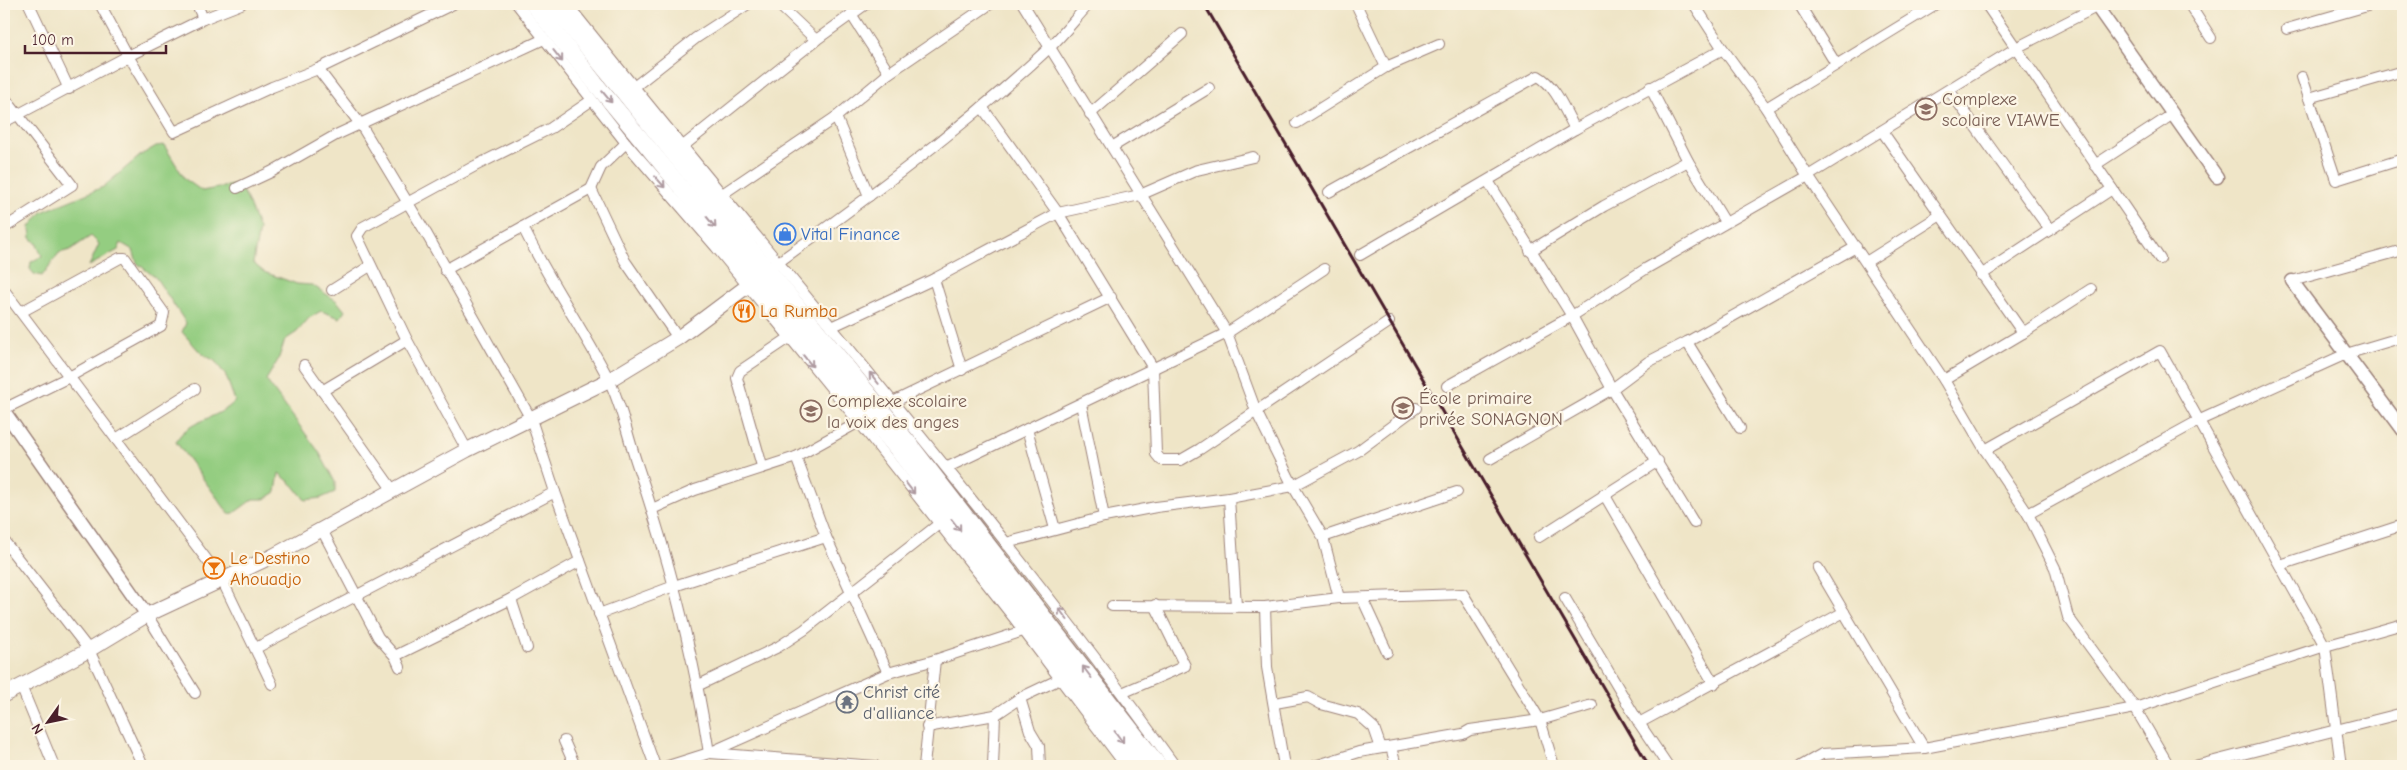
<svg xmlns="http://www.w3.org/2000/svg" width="2407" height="770" font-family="'Comic Neue',sans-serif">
  <rect width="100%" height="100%" fill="#fcf5e5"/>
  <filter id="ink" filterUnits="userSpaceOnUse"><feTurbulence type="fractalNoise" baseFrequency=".02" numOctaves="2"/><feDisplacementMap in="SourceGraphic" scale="10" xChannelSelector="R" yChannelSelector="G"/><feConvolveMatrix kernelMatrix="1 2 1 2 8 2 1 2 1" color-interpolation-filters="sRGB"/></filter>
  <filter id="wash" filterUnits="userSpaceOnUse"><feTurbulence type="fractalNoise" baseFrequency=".0096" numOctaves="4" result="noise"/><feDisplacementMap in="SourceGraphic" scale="20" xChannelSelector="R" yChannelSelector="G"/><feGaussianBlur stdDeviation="1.12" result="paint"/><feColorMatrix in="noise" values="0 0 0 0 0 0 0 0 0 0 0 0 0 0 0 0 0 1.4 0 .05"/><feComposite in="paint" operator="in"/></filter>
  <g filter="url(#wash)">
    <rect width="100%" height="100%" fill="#efe5c7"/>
    <path fill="#94cd81" stroke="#6f7656" d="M164,145L185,179L202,191L238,184L247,199L259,229L253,263L264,272L297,284L312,285L337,301L345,311L340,318L321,311L309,318L297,332L285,340L278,360L266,380L319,452L335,482V492L321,498L305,500L294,486L279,473L276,492L265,499H253L234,513L229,514L176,442C186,420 220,419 235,401L226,376L215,361L201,353L182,332L186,323L156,278L137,263L133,250L121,243L118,250L89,266L99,244L91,236L70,250L59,253L42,276L34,274L30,269L31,262L42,256L36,243L31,238L30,227L42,212L103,187L141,155L156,146Z"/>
  </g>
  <g filter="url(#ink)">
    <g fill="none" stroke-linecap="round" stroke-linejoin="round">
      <g stroke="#9c8279" stroke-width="12">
        <g id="minor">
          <polyline points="29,4 69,89"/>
          <polyline points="100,4 128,56 174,132 272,87 318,69 453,4"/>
          <polyline points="197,4 203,19"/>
          <polyline points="517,4 626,143 716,247 859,422 1014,618 1126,766"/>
          <path d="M567,4C770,258 985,502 1175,766"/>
          <polyline points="778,4 816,40"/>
          <polyline points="1023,4 1227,333 1256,411 1293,486 1323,537 1339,598"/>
          <polyline points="1356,4 1386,67"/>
          <polyline points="1694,4 1723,49 1766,108 1808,176 1944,380 1985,450 2028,514 2055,568 2068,617 2135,708 2169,766"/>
          <polyline points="1799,4 1836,64"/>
          <polyline points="1986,4 2160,259"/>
          <polyline points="2189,4 2211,38"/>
          <polyline points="851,14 889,73"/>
          <polyline points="2287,29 2374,4"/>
          <polyline points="318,69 361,125 426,233 531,419 555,492 655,766"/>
          <polyline points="2302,77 2336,180 2403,159"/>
          <polyline points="634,87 696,38 748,4"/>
          <polyline points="1650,87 1688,161 1725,222"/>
          <polyline points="1949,90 2050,230"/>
          <polyline points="4,97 72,185 4,228"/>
          <polyline points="2309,98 2403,71"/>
          <polyline points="982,107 1058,213 1153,368 1156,454 1161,460 1181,460 1200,449 1389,322"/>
          <polyline points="1766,108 1936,4"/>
          <polyline points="1090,114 1182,34"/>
          <polyline points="836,117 869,196"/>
          <polyline points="4,122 128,56 203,19 241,4"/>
          <polyline points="1297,123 1386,67 1439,44"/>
          <polyline points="1882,131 2023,333"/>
          <polyline points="682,147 816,40 866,4"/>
          <polyline points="1112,147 1209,88"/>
          <polyline points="2095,165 2173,114"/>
          <polyline points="1488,181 1572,316 1612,389 1694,523"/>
          <polyline points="237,188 271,172 336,135 544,39"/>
          <polyline points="591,189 625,261 678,338"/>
          <path d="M1329,192L1538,76C1556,86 1565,111 1575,129"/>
          <polyline points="721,195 836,117 889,73 990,4"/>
          <path d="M523,227C548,280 582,327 608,378C621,403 627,434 636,461C668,556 694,654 709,753"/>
          <polyline points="1530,251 1604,206 1688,161"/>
          <polyline points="1360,255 1575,129 1723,49"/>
          <polyline points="1866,262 1939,216"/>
          <path d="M773,266C868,198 963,128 1048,49C1063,35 1075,19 1089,4"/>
          <polyline points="445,270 591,189 601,167 626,143"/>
          <polyline points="1981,275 2112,189"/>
          <polyline points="934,279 962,370"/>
          <polyline points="2292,281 2403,250"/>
          <polyline points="4,290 222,580 272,684"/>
          <polyline points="332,290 370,266"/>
          <polyline points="831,327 934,279 1058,213 1140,195 1197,170 1253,157"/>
          <polyline points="1687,342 1740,428"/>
          <polyline points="304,365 392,489"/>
          <polyline points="1944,380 2023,333 2091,289"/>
          <polyline points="1447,386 1572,316 1647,268 1808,176 2016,48 2102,4"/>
          <polyline points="322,391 407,340"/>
          <polyline points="893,402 1111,297"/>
          <polyline points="1081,404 1104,517"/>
          <polyline points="4,409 69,377 161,326 164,313 125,258 120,258 21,312"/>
          <polyline points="1027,429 1055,529"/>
          <polyline points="116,439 195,389"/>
          <polyline points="467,450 407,340 357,236 363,227 475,166 551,128 592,100"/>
          <polyline points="1985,450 2160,351 2325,646 2341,766"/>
          <polyline points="796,457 826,537 888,673"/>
          <polyline points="1490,459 1612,389 1648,362 1687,342 1856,247"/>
          <polyline points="762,466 737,378 740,371 789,338"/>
          <polyline points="948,467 1227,333 1324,269"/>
          <polyline points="1604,494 1714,684"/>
          <polyline points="1229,498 1236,606"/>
          <polyline points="652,509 695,490 796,457 859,422"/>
          <polyline points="2028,514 2200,420 2346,354 2403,337"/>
          <polyline points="322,530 378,637 395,656 400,667"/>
          <polyline points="1323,537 1457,492"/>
          <polyline points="1539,537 1658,461"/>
          <polyline points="4,541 89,650 143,766"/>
          <polyline points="1006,543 1104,517 1156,507 1229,498 1293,486 1358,451 1416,408"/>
          <polyline points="2280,565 2403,525"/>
          <polyline points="1818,568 1924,748"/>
          <polyline points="1362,598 1387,652"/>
          <polyline points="1565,598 1639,723 1668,766"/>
          <polyline points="511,599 527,648"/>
          <polyline points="1112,606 1265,607 1339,598 1463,594 1540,720 1554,766"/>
          <polyline points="1265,607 1267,667 1284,766"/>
          <polyline points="599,614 674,586 826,537"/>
          <polyline points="147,615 195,693"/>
          <polyline points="256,648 555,492"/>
          <polyline points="395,656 511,599 580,561"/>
          <polyline points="699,685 778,647 804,630 939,524"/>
          <polyline points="21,686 54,766"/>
          <polyline points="1122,693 1185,666 1155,605"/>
          <polyline points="1020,698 1030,731 1039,746 1040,766"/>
          <polyline points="1275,703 1308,697 1321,704 1358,714 1374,728 1381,748 1391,747 1396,766"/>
          <polyline points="1639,723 1844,612"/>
          <polyline points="927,727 995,715 1020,698 1060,679"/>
          <polyline points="564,741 575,766"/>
          <polyline points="710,753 875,766"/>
          <polyline points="668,766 709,753 888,673 935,660 1023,631"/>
          <polyline points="924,766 935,660"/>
          <polyline points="993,766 995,715"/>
          <polyline points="1315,766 1359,752 1463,734 1470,730 1540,720 1592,705"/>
          <polyline points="1801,766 1822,754 1924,748 2135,708 2325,646 2403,624"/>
          <polyline points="2195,766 2403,713"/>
        </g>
      </g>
      <g stroke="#9c8279" stroke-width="15">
        <g id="tertiary">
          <polyline points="2095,4 2217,177"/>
          <polyline points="2292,281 2403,430"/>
          <polyline points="4,411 147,615"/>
        </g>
      </g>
      <g stroke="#9c8279" stroke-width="16">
        <polyline id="secondary" points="4,695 89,650 147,615 273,556 467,450 609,380 678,338 758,278"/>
      </g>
      <g stroke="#9c8279" stroke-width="19">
        <g id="trunk">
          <polyline points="533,4 595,83 897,449 1141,766"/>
          <polyline points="552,4 907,441 1159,766"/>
        </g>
      </g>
      <use href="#minor" stroke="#fff" stroke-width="10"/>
      <use href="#tertiary" stroke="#fff" stroke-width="12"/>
      <use href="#secondary" stroke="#fff" stroke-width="14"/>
      <use href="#trunk" stroke="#fff" stroke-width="16"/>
      <polyline stroke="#4a1f2b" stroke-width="3" points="1204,4 1649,766"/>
    </g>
    <defs><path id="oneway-shaft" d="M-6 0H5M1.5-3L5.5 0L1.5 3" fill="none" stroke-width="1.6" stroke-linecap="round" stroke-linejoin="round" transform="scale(1.25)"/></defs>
    <g stroke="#ae9aa0">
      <use href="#oneway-shaft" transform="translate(558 56) rotate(52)"/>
      <use href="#oneway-shaft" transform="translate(607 97) rotate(50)"/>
      <use href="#oneway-shaft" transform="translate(660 182) rotate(49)"/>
      <use href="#oneway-shaft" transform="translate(711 222) rotate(50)"/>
      <use href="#oneway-shaft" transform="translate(808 361) rotate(50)"/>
      <use href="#oneway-shaft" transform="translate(874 378) rotate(-129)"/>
      <use href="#oneway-shaft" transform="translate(910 488) rotate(52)"/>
      <use href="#oneway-shaft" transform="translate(956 525) rotate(52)"/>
      <use href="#oneway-shaft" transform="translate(1063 614) rotate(-127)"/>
      <use href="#oneway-shaft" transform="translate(1087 672) rotate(-127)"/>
      <use href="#oneway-shaft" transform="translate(1119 737) rotate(53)"/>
    </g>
  </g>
  <defs>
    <g id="school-ring" transform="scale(1.125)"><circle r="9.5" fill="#fcf5e5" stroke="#8d6e63" stroke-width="1.5"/><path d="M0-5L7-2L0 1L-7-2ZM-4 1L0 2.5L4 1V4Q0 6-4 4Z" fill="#8d6e63"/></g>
    <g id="shop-ring" transform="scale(1.125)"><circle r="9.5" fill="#fcf5e5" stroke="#3f7fe0" stroke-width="1.5"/><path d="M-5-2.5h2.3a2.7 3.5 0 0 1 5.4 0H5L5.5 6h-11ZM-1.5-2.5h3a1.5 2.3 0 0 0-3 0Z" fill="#3f7fe0"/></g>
    <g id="restaurant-ring" transform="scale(1.125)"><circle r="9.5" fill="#fcf5e5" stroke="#e8710a" stroke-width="1.5"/><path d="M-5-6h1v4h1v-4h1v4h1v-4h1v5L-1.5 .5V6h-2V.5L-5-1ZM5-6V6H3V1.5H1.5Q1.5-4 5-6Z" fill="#e8710a"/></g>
    <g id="bar-ring" transform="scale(1.125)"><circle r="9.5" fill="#fcf5e5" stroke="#e8710a" stroke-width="1.5"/><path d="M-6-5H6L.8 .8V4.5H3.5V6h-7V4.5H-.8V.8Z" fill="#e8710a"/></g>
    <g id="temple-ring" transform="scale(1.125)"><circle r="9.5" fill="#fcf5e5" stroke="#6b7280" stroke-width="1.5"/><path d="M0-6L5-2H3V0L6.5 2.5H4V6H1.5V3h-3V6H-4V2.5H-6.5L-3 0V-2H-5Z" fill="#6b7280"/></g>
  </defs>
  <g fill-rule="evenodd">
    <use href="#school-ring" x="1926" y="109"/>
    <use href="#shop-ring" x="785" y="234"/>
    <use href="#restaurant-ring" x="744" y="311"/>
    <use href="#school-ring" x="1403" y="408"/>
    <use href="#school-ring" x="811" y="411"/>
    <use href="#bar-ring" x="214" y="568"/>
    <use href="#temple-ring" x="847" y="702"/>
  </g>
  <g text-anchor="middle" stroke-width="4.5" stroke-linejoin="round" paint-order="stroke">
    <g font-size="18" fill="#785e54" stroke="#fcf5e5" text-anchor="start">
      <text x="1942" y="105">Complexe<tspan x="1942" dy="21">scolaire VIAWE</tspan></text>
      <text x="1419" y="404">École primaire<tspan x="1419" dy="21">privée SONAGNON</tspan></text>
      <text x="827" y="407">Complexe scolaire<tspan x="827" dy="21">la voix des anges</tspan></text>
    </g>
    <g font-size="18" fill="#366cbe" stroke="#fcf5e5" text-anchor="start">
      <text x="801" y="240">Vital Finance</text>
    </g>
    <g font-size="18" fill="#c56008" stroke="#fcf5e5" text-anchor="start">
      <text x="760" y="317">La Rumba</text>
      <text x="230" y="564">Le Destino<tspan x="230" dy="21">Ahouadjo</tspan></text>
    </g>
    <g font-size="18" fill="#5b616d" stroke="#fcf5e5" text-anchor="start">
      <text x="863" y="698">Christ cité<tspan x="863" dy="21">d'alliance</tspan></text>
    </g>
  </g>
  <rect width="2407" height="770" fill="none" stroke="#fcf5e5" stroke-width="20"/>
  <g transform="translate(48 722) rotate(237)" stroke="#fcf5e5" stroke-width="4" paint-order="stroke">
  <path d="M0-4L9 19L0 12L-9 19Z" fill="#4a1f2b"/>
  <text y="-8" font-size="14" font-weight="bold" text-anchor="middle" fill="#4a1f2b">N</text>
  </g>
  <path d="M25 45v8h141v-8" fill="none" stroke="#4a1f2b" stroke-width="2.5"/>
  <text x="32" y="45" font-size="15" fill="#4a1f2b" stroke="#fcf5e5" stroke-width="4" paint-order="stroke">100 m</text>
</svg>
